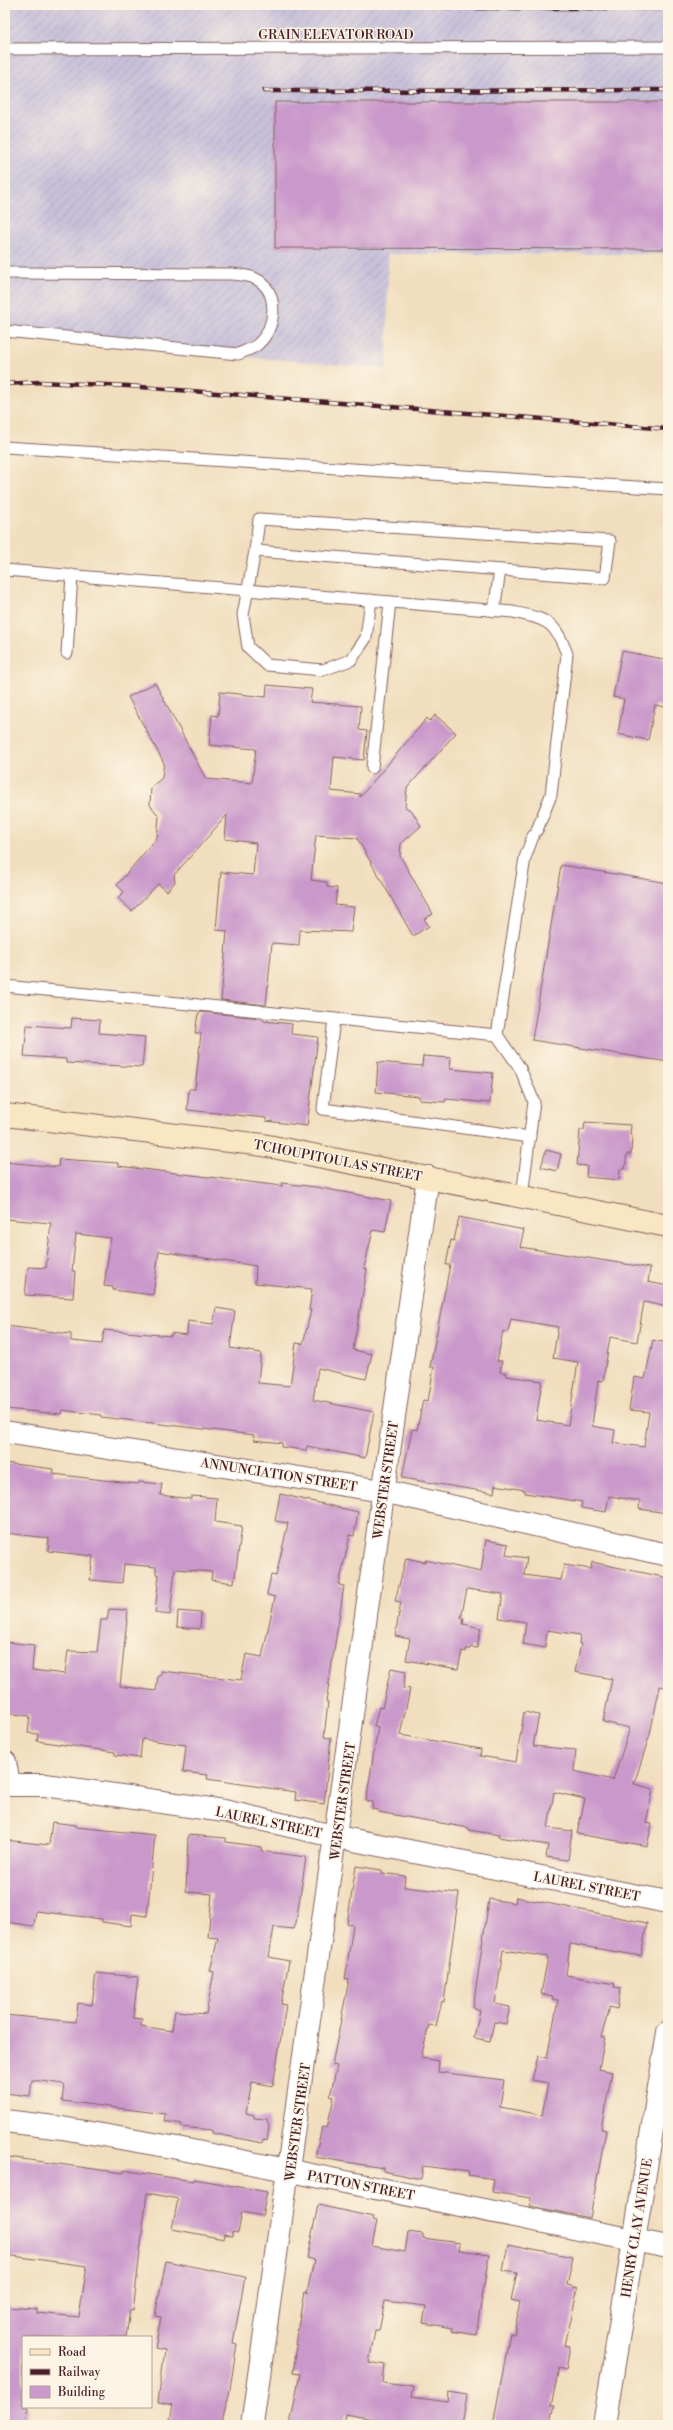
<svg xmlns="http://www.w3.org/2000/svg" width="673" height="2430" font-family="'Libre Bodoni',serif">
  <defs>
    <pattern id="industrial-furrows" width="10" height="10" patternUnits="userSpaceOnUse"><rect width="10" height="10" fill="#c7c0d9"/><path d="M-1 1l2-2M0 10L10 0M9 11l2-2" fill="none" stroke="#aca5ba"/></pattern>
  </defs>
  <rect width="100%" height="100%" fill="#fcf5e5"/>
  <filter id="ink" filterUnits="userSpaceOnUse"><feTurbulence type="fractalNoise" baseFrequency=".025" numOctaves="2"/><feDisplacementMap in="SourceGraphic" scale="8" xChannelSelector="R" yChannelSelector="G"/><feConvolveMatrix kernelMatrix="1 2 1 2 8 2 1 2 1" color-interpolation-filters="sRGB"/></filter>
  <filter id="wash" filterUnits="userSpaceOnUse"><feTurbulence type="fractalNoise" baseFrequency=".012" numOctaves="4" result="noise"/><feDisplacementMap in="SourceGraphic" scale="16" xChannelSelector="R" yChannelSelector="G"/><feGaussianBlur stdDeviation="0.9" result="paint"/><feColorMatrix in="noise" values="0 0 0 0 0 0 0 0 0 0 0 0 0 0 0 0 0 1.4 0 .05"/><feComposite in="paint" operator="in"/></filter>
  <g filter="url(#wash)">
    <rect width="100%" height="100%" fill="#f1debe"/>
    <polygon fill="url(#industrial-furrows)" points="5,5 668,5 668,254 388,254 387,369 34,339 5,339"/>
    <g id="blocks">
      <g fill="#ca99cb" fill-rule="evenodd">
        <polygon points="275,102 668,102 668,249 275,248"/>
        <polygon points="622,651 668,660 668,695 666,707 655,705 648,740 618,734 624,699 613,697"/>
        <polygon points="155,683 206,779 252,783 256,749 209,745 212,715 218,716 220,692 266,697 267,685 312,689 310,702 361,706 359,730 367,731 364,760 334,757 331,791 360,794 360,797 427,718 430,721 435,715 456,733 407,788 405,807 412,811 421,826 401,844 400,856 433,914 424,919 429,926 413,936 357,838 316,835 311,880 327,882 327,887 337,888 335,905 354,907 351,932 300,930 299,945 272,943 266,1005 221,1000 227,931 216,930 221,872 253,875 256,843 225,839 227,815 174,875 175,882 167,891 158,884 132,911 118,898 124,892 117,885 157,838 159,816 150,805 151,787 162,778 164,763 128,697"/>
        <polygon points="561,865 668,883 668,1062 532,1040"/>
        <polygon points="202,1012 261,1018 264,1021 292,1024 291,1034 318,1037 307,1126 266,1121 266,1118 187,1110 189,1089 195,1089 201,1033 195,1033 198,1014"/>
        <polygon points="72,1018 100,1020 99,1033 145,1037 142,1067 66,1063 66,1059 24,1056 27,1025 71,1028"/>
        <polygon points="423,1056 451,1058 450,1069 493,1073 490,1103 446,1099 445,1102 419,1100 419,1096 376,1092 378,1062 422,1066"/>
        <polygon points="585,1122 631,1125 630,1135 632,1136 631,1154 627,1154 625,1169 620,1169 619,1180 586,1177 587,1166 577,1165 580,1130 584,1130"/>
        <polygon points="546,1150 561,1154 557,1171 541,1167"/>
        <polygon points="59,1159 118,1163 118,1166 282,1186 282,1183 316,1187 391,1201 385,1232 373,1230 364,1268 367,1269 353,1350 372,1354 366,1379 318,1368 313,1400 374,1412 365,1458 307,1446 306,1450 281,1447 282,1443 254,1440 254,1435 101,1417 101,1415 62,1410 61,1414 5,1409 5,1326 71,1334 71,1341 102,1344 104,1330 171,1336 171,1333 187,1335 188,1321 213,1324 216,1308 235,1311 230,1348 261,1353 258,1383 290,1386 296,1343 303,1344 311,1310 309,1310 312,1289 255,1283 256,1266 159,1251 153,1295 113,1290 113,1287 104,1286 111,1238 76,1234 72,1271 75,1271 73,1298 25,1295 28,1267 46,1268 51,1223 5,1219 5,1162 58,1167"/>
        <path d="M459,1217L524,1230L520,1247L650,1268L648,1282L668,1286V1307L644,1302L637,1342L610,1337L603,1381L598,1380L592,1426L615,1430L613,1443L644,1447L649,1412L629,1410L634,1377L645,1379L653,1340L668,1343V1439L665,1472L668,1473V1513L639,1509L640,1501L609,1496L606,1512L581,1508L582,1502L525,1493V1490L495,1485L494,1493L402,1478L412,1429L417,1430L423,1400L428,1401L434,1367H430L450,1265H446L451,1240L454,1241ZM511,1319L558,1327L553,1358L578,1362L568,1425L536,1420L542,1381L506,1376L507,1373L500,1372L502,1361H497L503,1331L508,1332Z"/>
        <polygon points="5,1463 54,1469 53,1474 138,1484 139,1482 162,1484 160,1495 191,1499 191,1496 217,1498 215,1522 242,1526 234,1583 211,1580 212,1572 175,1569 170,1615 155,1613 159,1575 156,1574 156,1567 124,1564 122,1583 90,1580 93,1556 48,1551 49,1538 5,1533"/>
        <polygon points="280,1494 358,1512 354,1536 350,1535 339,1585 344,1586 326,1702 328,1702 324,1737 331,1738 324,1804 295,1800 296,1792 207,1779 208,1775 183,1772 186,1745 142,1739 140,1758 115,1755 115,1752 37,1741 38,1734 28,1733 30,1716 5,1713 5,1642 34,1645 32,1670 65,1674 68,1651 97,1652 101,1620 107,1620 109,1609 128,1610 120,1686 156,1691 158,1676 161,1676 161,1671 241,1680 246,1654 262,1657 275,1597 267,1595 271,1575 276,1576 288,1523 275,1521"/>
        <polygon points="486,1540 508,1544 506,1555 527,1558 524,1575 561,1580 564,1565 591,1569 592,1562 668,1578 668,1688 660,1686 650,1734 634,1784 653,1789 646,1823 652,1824 647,1846 577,1834 585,1799 554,1792 548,1828 572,1831 568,1860 546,1857 548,1845 498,1837 499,1835 469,1830 469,1828 378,1812 378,1810 372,1809 373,1802 366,1801 378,1727 374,1726 379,1707 382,1708 391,1668 406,1671 403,1688 410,1689 400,1735 481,1749 480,1756 516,1762 524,1712 539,1715 533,1746 576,1750 574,1771 613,1780 630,1728 603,1722 612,1679 575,1672 581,1644 579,1644 580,1635 547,1630 545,1648 523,1644 526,1622 499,1618 503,1594 467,1589 461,1618 464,1618 463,1624 481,1628 477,1648 471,1647 470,1649 466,1649 466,1652 462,1651 458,1669 406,1660 410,1639 395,1636 401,1602 395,1601 406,1558 425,1562 425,1560 481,1572"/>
        <polygon points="178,1611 201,1613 200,1629 177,1627"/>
        <polygon points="52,1822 76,1825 76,1827 155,1835 147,1916 132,1914 131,1926 102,1922 102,1919 36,1911 34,1926 5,1922 5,1840 49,1845"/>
        <polygon points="188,1835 226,1838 226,1842 262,1847 261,1851 306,1857 296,1923 294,1929 274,1927 269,1957 289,1961 281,2004 286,2005 273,2086 252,2082 246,2113 254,2115 254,2118 267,2119 269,2126 267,2141 263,2139 262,2143 212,2133 212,2130 181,2127 182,2124 164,2121 165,2114 62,2101 64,2084 32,2080 30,2096 5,2093 9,2061 5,2060 5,2015 76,2022 78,2003 92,2005 96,1973 138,1977 133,2018 142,2019 141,2026 172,2031 175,2011 206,2014 214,1972 210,1971 218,1938 208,1937 212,1894 186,1892"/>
        <polygon points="356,1866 382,1870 382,1873 405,1876 404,1887 459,1893 444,2002 442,2001 436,2026 429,2025 421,2058 439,2061 438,2072 504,2080 500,2107 542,2115 548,2083 532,2080 538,2056 547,2058 558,2000 552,1999 553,1996 541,1994 548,1957 503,1950 495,2004 510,2007 506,2024 494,2022 490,2041 474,2038 480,2010 473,2008 489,1899 515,1903 516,1897 647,1923 641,1956 570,1944 566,1975 615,1984 614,1987 621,1988 617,2009 610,2007 601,2037 605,2037 599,2069 612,2072 601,2129 606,2130 590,2218 530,2206 531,2198 492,2192 494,2179 468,2175 469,2172 423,2166 421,2179 383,2171 383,2168 315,2157 322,2127 327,2128 334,2097 330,2096 337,2066 332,2065 349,1980 345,1979 353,1925 347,1924"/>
        <polygon points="8,2157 123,2173 123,2170 186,2180 194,2181 194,2179 267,2192 262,2216 242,2212 238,2232 233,2231 233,2236 225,2234 224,2239 172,2229 178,2199 147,2193 133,2311 130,2310 126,2337 23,2337 23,2407 28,2407 25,2423 5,2420 5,2307 37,2309 37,2313 79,2317 87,2266 5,2255 5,2180"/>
        <polygon points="318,2205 373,2217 372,2220 377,2221 372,2246 405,2252 408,2232 423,2234 423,2238 460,2243 459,2250 489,2254 476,2335 451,2331 452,2328 423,2323 426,2306 385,2301 379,2331 375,2331 369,2362 385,2365 383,2383 414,2387 412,2397 447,2402 448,2392 467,2395 462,2425 381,2425 382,2421 346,2414 344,2425 290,2425 300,2374 293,2373 297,2345 295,2345 304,2292 307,2293 314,2260 307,2258"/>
        <polygon points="508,2244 573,2257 567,2285 578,2288 565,2345 570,2346 566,2370 559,2368 551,2406 555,2406 550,2425 493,2425 510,2333 514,2334 520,2302 511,2300 517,2273 503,2271"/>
        <polygon points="166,2261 245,2277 233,2343 237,2344 229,2395 221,2425 169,2425 173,2405 158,2402 165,2350 155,2348 161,2317 155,2316"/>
      </g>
    </g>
  </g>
  <g filter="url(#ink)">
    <use href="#blocks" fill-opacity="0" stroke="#84625e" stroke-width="1"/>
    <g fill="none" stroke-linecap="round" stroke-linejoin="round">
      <g stroke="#84625e" stroke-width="13">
        <g id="lane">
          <polyline points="5,49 668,47"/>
          <path d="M5,273L232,274C239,275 247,275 254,278C280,289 277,328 258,344C253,349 244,351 238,354L5,331"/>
          <polyline points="5,447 668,489"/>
          <polyline points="255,551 259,519 610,541 605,578 255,551 243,615 248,647 267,665 323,670 351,660 366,638 371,600"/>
          <path d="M5,570L513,612C548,620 554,620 567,654L551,795L537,830"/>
          <polyline points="494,611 500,570"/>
          <polyline points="67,653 72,575"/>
          <polyline points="372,768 390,602"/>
          <polyline points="5,986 260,1011"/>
          <polyline points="265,1012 497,1035"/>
          <polyline points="334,1019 323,1109 530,1137"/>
          <polyline points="522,1196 534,1102 520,1068 497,1035 525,858 533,836"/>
        </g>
      </g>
      <g stroke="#84625e" stroke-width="24">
        <g id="street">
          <polyline points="5,1432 383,1491 668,1555"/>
          <polyline points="5,1762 9,1784"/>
          <polyline points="5,1785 45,1785 224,1811 338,1837 668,1902"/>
          <polyline points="5,2121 62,2128 177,2148 668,2247"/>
          <path d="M252,2425C314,2010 368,1593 428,1177"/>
          <polyline points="604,2425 668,2032"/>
        </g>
      </g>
      <g stroke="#84625e" stroke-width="24">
        <polyline id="secondary" points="5,1115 263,1145 668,1226"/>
      </g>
      <use href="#lane" stroke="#fff" stroke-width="11"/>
      <use href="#street" stroke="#fff" stroke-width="22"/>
      <use href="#secondary" stroke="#f9e7c3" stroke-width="22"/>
      <g stroke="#4a1f2b" stroke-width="4.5">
        <g id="rail">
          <polyline points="415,5 460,8 668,8"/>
          <polyline points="264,91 668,90"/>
          <polyline points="5,384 40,382 128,386 668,429"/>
        </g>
      </g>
      <use href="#rail" stroke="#fcf5e5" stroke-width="3" stroke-dasharray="9" stroke-linecap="butt"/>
    </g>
  </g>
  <g text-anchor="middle" stroke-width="3" stroke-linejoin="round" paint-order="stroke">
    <g font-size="13" fill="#4a1f2b" stroke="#fcf5e5">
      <text x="336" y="39">GRAIN ELEVATOR ROAD</text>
      <text transform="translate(338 1160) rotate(11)" y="5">TCHOUPITOULAS STREET</text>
      <text transform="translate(279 1474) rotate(9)" y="5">ANNUNCIATION STREET</text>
      <text transform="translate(385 1480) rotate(-82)" y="5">WEBSTER STREET</text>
      <text transform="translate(342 1801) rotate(-82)" y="5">WEBSTER STREET</text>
      <text transform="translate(269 1822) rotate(12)" y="5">LAUREL STREET</text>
      <text transform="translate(587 1886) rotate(11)" y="5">LAUREL STREET</text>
      <text transform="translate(297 2122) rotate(-82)" y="5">WEBSTER STREET</text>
      <text transform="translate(361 2185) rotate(11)" y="5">PATTON STREET</text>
      <text transform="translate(636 2228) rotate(-81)" y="5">HENRY CLAY AVENUE</text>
    </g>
  </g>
  <rect width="673" height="2430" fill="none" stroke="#fcf5e5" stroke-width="20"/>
  <rect x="22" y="2336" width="130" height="72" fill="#fcf5e5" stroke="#b59f9b"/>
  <rect x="30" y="2349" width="20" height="6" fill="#f9e7c3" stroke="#b59f9b"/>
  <text x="58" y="2356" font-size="12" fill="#4a1f2b">Road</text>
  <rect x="30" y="2369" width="20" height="6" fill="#4a1f2b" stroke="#b59f9b"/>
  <text x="58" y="2376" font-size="12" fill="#4a1f2b">Railway</text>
  <rect x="30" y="2386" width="20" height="12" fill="#ca99cb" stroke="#b59f9b"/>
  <text x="58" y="2396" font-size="12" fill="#4a1f2b">Building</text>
</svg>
